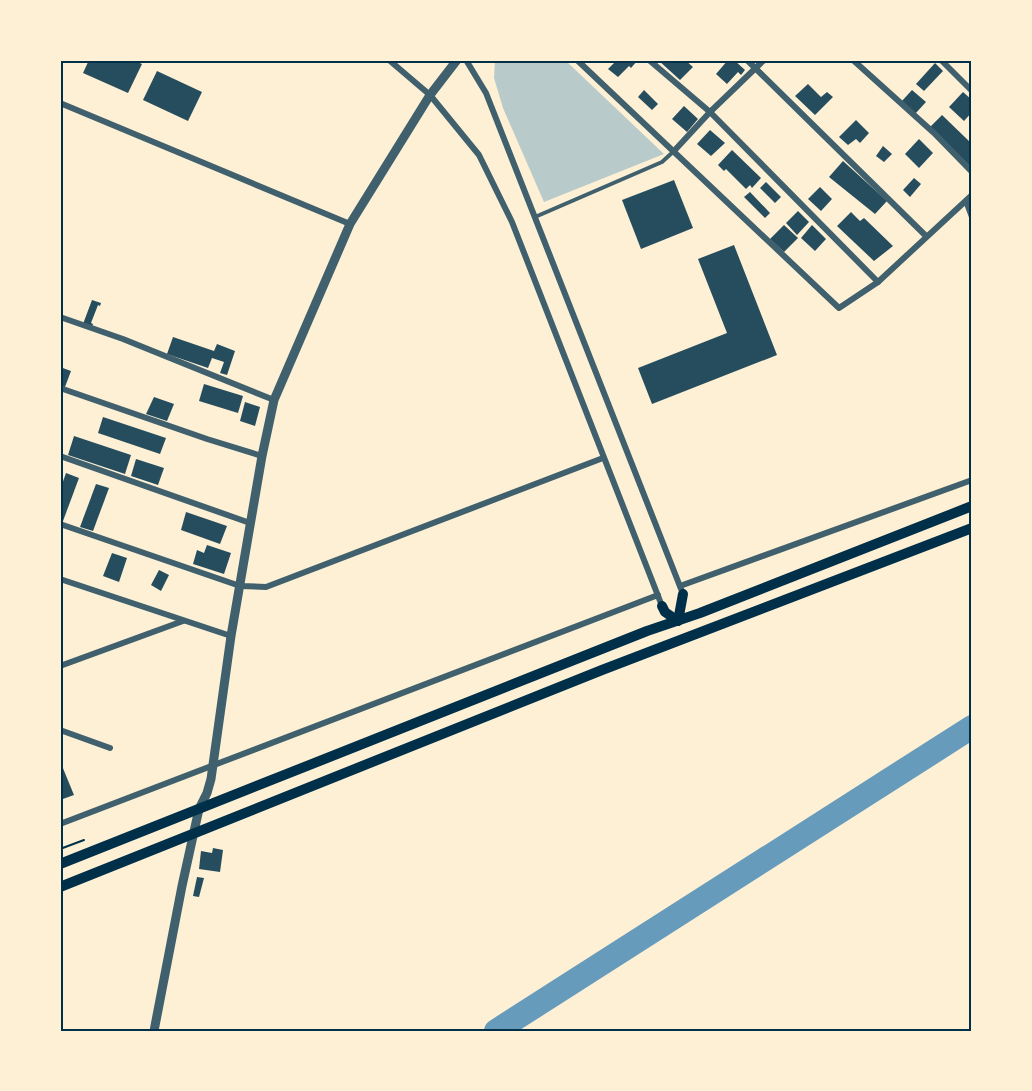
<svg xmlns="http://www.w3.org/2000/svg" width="1032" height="1091" font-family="'Asap Condensed',sans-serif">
  <rect width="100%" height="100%" fill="#fdf0d5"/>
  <polygon fill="#b9caca" points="495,60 565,60 664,154 544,202 503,108 494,78"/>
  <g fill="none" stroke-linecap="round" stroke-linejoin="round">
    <polyline stroke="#669bbc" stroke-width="24" points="496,1031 972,727"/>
  </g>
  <g fill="#264d5e">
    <polygon points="89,60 133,60 142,64 128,93 83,73"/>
    <polygon points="617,60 636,60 637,61 631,68 629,66 618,77 608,69"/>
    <polygon points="658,60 685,60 693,67 680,80"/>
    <polygon points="728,60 734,60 745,70 741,75 738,72 727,84 716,74"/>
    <polygon points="935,63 943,71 924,91 916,84"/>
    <polygon points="157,71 202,92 188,121 143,100"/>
    <polygon points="808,84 821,97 827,92 833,97 815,115 795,96"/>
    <polygon points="644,90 658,104 652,110 638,97"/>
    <polygon points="912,90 926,102 915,114 901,102"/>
    <polygon points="963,92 972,100 972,112 964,121 949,107"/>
    <polygon points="684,106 698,119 687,132 672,119"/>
    <polygon points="942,115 971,143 972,141 972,168 930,127"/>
    <polygon points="856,120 869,133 860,143 856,139 848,145 839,137"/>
    <polygon points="710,130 725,143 711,156 697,144"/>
    <polygon points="919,139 933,153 919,168 905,154"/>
    <polygon points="883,146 892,154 884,162 876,156"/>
    <polygon points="732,150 761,178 752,188 750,185 746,189 726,169 724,171 718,165"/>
    <polygon points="843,161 887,201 875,214 829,177"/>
    <polygon points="914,178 921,184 910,197 903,190"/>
    <polygon points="674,180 693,228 641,249 622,200"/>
    <polygon points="766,182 781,197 775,203 760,188"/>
    <polygon points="820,187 832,199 821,211 808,199"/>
    <polygon points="750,192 770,213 765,218 744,197"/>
    <polygon points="798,211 809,222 797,235 786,223"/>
    <polygon points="851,212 860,221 864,218 893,246 874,261 837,226"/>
    <polygon points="784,225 798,238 784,252 770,239"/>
    <polygon points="812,225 826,239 815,251 801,238"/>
    <polygon points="734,245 777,355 652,404 638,368 727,333 698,259"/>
    <polygon points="92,300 101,303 100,306 98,305 91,323 93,324 92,327 83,324"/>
    <polygon points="173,337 214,351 217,344 235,351 227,375 220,373 224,362 212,358 208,368 167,354"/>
    <polygon points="60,367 71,371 65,387 60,386"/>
    <polygon points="204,384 243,396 238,413 199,401"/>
    <polygon points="154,397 174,404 167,421 146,414"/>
    <polygon points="245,402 260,407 255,426 240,421"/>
    <polygon points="103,417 166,438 160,454 98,433"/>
    <polygon points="74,436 131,455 125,474 68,455"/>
    <polygon points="136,459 164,468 158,485 131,476"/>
    <polygon points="66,473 79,478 63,521 60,520 60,490"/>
    <polygon points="96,484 109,488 93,531 80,527"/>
    <polygon points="186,512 227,526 220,544 181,530"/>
    <polygon points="207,545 231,553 224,574 193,564 197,550 204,553"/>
    <polygon points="112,553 127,558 119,582 103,576"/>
    <polygon points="159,570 169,575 161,591 151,585"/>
    <polygon points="60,761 74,795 60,800"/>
    <polygon points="213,848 223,850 220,872 199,869 201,851 212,853"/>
    <polygon points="197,877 204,878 199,897 193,896"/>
  </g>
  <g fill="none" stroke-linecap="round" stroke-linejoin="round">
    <polyline stroke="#003049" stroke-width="2" points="60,849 84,840"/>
    <polyline stroke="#3f606c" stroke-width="4" points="535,217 662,162 674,151"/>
    <g stroke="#3f606c" stroke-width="6">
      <polyline points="389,60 430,95 479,155 512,222 662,606"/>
      <polyline points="466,60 486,93 683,594"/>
      <polyline points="577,60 839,308 878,282"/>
      <polyline points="649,60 710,112 878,282 972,195"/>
      <polyline points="747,60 926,236"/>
      <polyline points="853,60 934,133 972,172"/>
      <polyline points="941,60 972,91"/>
      <polyline points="60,103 350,224"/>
      <polyline points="674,151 710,112 764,60"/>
      <polyline points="966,201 972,217"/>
      <polyline points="60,317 123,339 274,400"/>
      <polyline points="60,388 207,439 262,456"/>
      <polyline points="60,456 250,523"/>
      <polyline points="60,524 240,586 266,587 603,458"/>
      <polyline points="60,579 231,636"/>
      <polyline points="680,586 972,480"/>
      <polyline points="60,666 183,621"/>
      <polyline points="60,730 110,748"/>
      <polyline points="60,824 658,595"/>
    </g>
    <polyline stroke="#3f606c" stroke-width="9" points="154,1031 182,886 199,809 207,793 211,779 231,636 262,456 274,400 350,224 430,95 457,60"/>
    <g stroke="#003049" stroke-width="10">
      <polyline points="662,606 665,612 678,621"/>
      <polyline points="678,621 683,594"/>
      <polyline points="60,864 647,631 700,613 972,506"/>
      <polyline points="60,887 602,670 972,528"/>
    </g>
  </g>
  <rect width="1032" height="1091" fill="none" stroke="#fdf0d5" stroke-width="123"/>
  <rect x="62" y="62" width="908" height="968" fill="none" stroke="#003049" stroke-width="2"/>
</svg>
